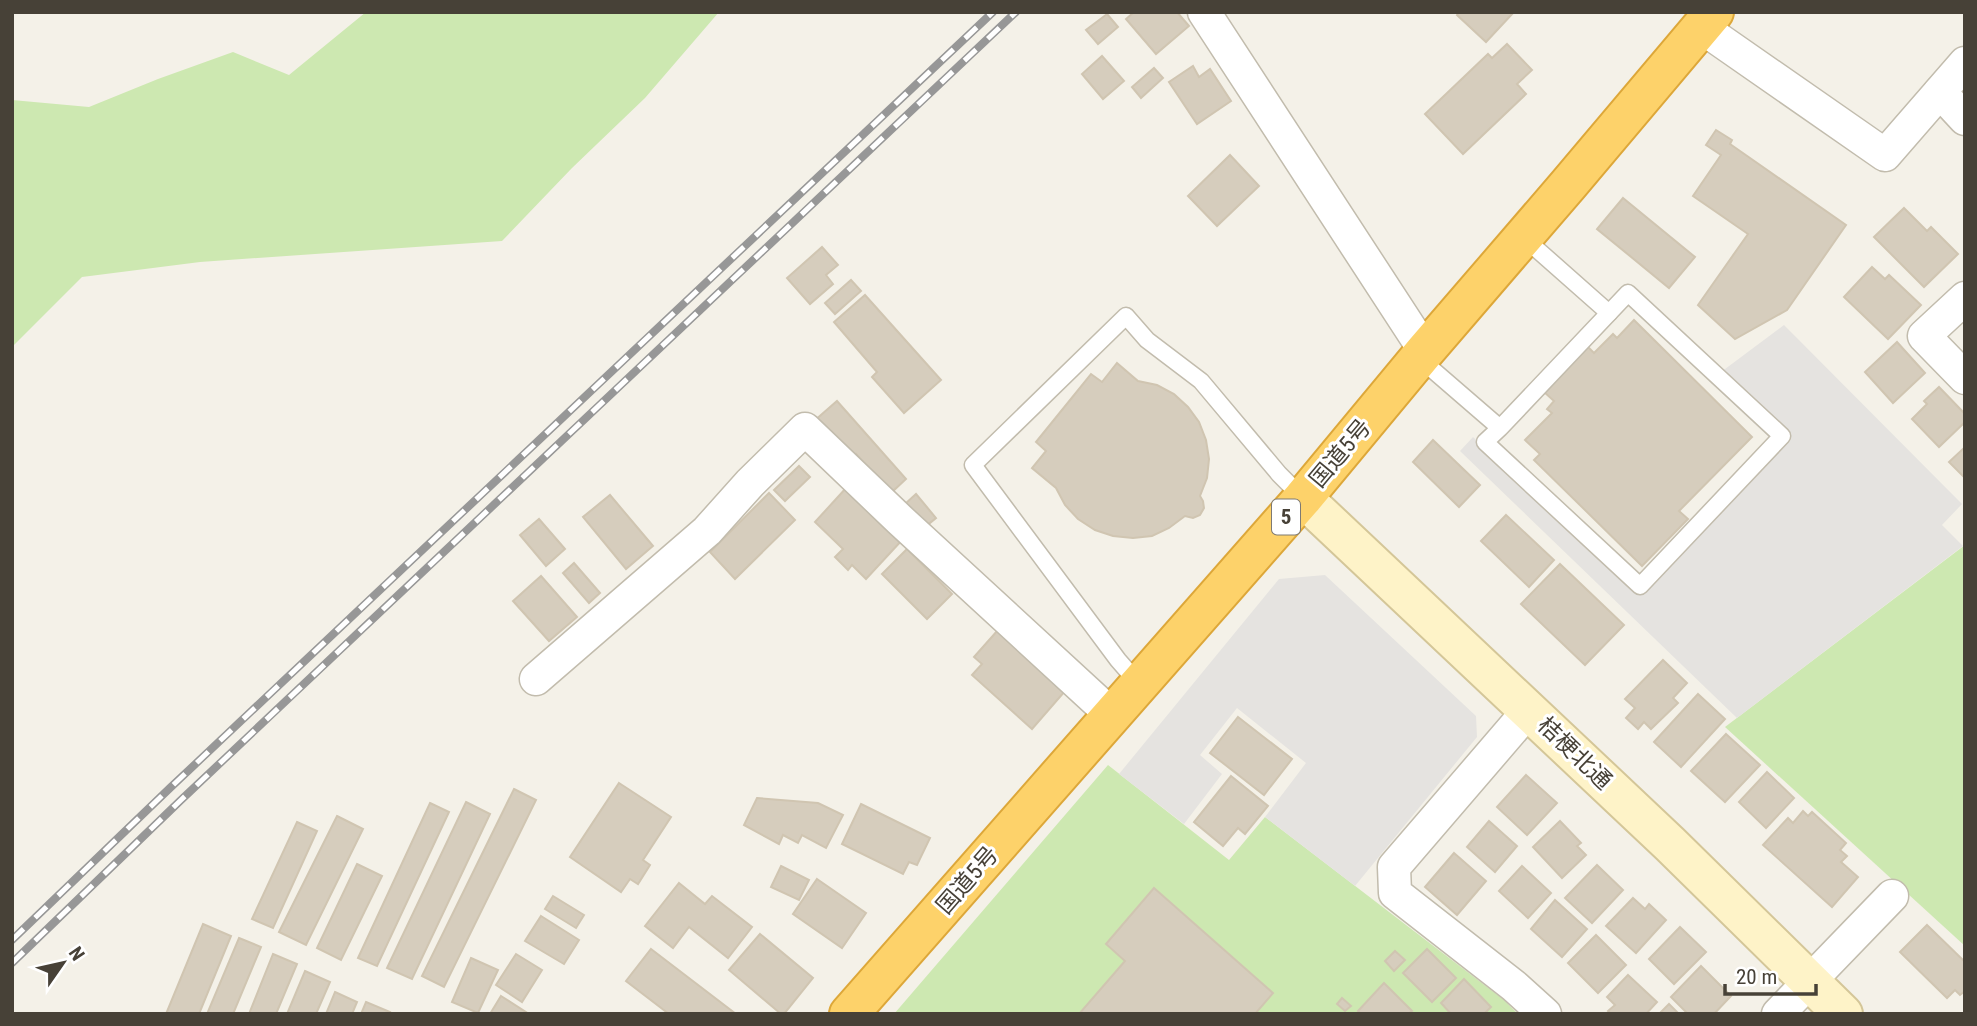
<svg xmlns="http://www.w3.org/2000/svg" width="1977" height="1026" font-family="'Roboto Condensed','Noto Sans JP',sans-serif">
  <rect width="100%" height="100%" fill="#f4f1e8"/>
  <g fill="#cde8b1">
    <polygon points="366,12 719,12 645,98 572,168 502,241 200,262 82,277 12,347 12,100 89,107 158,79 233,52 289,75"/>
    <polygon points="1965,545 1965,946 1725,727"/>
    <polygon points="1108,765 1229,860 1265,817 1504,1000 1518,1014 894,1014"/>
  </g>
  <g fill="#e5e3e0">
    <polygon points="1784,325 1962,504 1942,525 1963,546 1737,718 1460,451 1473,437 1633,586 1771,439 1709,381"/>
    <polygon points="1325,575 1476,716 1477,737 1355,886 1265,817 1306,763 1237,708 1200,755 1222,774 1184,824 1119,774 1279,579"/>
  </g>
  <g fill="#d6cdbd" stroke="#d0c5b1" stroke-width="2">
    <polygon points="1134,12 1177,12 1189,26 1156,54 1126,19"/>
    <polygon points="1459,12 1513,12 1513,13 1486,42 1457,15"/>
    <polygon points="1107,14 1118,27 1098,44 1086,30"/>
    <polygon points="1507,44 1532,70 1517,84 1526,94 1463,154 1425,114 1488,54 1492,58"/>
    <polygon points="1102,56 1124,81 1103,99 1082,74"/>
    <polygon points="1193,66 1199,77 1210,69 1231,101 1197,124 1169,82"/>
    <polygon points="1154,68 1163,78 1141,98 1132,87"/>
    <polygon points="1716,130 1732,140 1730,144 1846,225 1787,310 1735,339 1698,305 1748,234 1693,196 1721,155 1706,145"/>
    <polygon points="1230,155 1259,186 1217,226 1188,196"/>
    <polygon points="1623,198 1695,257 1669,288 1597,229"/>
    <polygon points="1904,208 1927,231 1931,227 1958,254 1924,287 1874,237"/>
    <polygon points="822,247 838,265 826,275 833,284 810,304 787,278"/>
    <polygon points="1872,267 1885,279 1889,275 1921,305 1888,339 1844,297"/>
    <polygon points="851,280 861,291 835,314 825,303"/>
    <polygon points="865,295 941,380 904,413 872,377 877,372 834,322"/>
    <polygon points="1634,320 1752,437 1679,511 1688,519 1642,566 1534,460 1540,454 1525,440 1552,413 1547,409 1554,401 1543,391 1587,346 1594,353 1613,334 1617,338"/>
    <polygon points="1897,342 1925,373 1893,403 1865,372"/>
    <polygon points="1117,363 1138,381 1157,385 1174,394 1188,407 1199,422 1206,440 1209,459 1207,478 1200,496 1203,501 1204,508 1200,515 1193,518 1185,516 1169,528 1152,536 1133,538 1113,536 1095,530 1078,519 1065,505 1056,488 1032,468 1046,451 1036,442 1091,374 1102,382"/>
    <polygon points="1939,387 1965,414 1965,422 1939,447 1912,419 1927,404 1924,401"/>
    <polygon points="837,401 906,479 891,493 856,454 849,460 814,421"/>
    <polygon points="1433,440 1480,485 1459,507 1413,462"/>
    <polygon points="1965,447 1965,478 1949,462"/>
    <polygon points="799,466 810,477 785,501 774,490"/>
    <polygon points="847,487 903,539 866,579 852,565 848,570 835,557 843,549 815,522"/>
    <polygon points="769,493 795,520 735,579 710,552"/>
    <polygon points="916,494 936,518 925,527 906,503"/>
    <polygon points="610,495 653,546 626,569 583,517"/>
    <polygon points="1506,515 1554,560 1529,587 1481,541"/>
    <polygon points="539,519 565,549 546,566 520,535"/>
    <polygon points="907,549 952,594 927,619 882,574"/>
    <polygon points="574,563 600,593 589,603 563,573"/>
    <polygon points="1560,564 1624,625 1585,665 1521,604"/>
    <polygon points="541,576 577,617 549,641 513,601"/>
    <polygon points="998,630 1065,691 1032,729 972,675 982,664 974,657"/>
    <polygon points="1663,660 1687,683 1673,698 1678,703 1651,729 1644,722 1638,729 1626,718 1635,708 1625,699"/>
    <polygon points="1698,694 1725,719 1681,767 1654,742"/>
    <polygon points="1238,717 1292,759 1264,795 1210,753"/>
    <polygon points="1726,734 1760,765 1725,802 1691,771"/>
    <polygon points="1767,772 1794,798 1766,828 1739,802"/>
    <polygon points="1526,775 1557,803 1527,835 1497,807"/>
    <polygon points="1231,776 1268,806 1245,834 1238,828 1223,846 1194,822"/>
    <polygon points="619,783 671,817 643,860 650,865 638,884 630,879 621,892 570,857"/>
    <polygon points="514,789 536,800 444,987 422,976"/>
    <polygon points="757,798 818,803 843,815 826,848 802,835 798,843 783,835 779,844 744,825"/>
    <polygon points="466,802 490,814 412,979 387,968"/>
    <polygon points="430,803 449,812 377,966 358,958"/>
    <polygon points="861,804 930,838 917,865 909,862 903,874 842,844"/>
    <polygon points="1803,811 1808,816 1812,812 1846,843 1840,850 1847,856 1841,862 1858,877 1832,907 1763,845 1788,818 1793,823"/>
    <polygon points="337,816 363,829 306,945 279,932"/>
    <polygon points="1489,821 1517,846 1495,872 1467,847"/>
    <polygon points="1560,821 1581,843 1577,846 1586,855 1562,878 1533,847"/>
    <polygon points="297,822 317,831 273,928 252,919"/>
    <polygon points="1454,853 1486,881 1457,915 1425,887"/>
    <polygon points="357,864 382,876 341,960 317,948"/>
    <polygon points="1597,865 1623,890 1592,923 1565,898"/>
    <polygon points="781,866 809,880 799,900 771,887"/>
    <polygon points="1522,866 1551,893 1528,918 1499,891"/>
    <polygon points="817,879 866,913 842,948 793,914"/>
    <polygon points="679,883 705,904 712,896 752,927 728,958 689,927 673,948 645,926"/>
    <polygon points="1154,888 1273,993 1255,1014 1079,1014 1125,961 1106,944"/>
    <polygon points="553,896 584,915 576,928 545,909"/>
    <polygon points="1633,898 1645,909 1649,904 1666,920 1636,953 1606,926"/>
    <polygon points="1555,900 1587,929 1562,957 1531,929"/>
    <polygon points="541,916 579,940 564,964 525,941"/>
    <polygon points="203,924 231,936 199,1014 166,1014"/>
    <polygon points="1927,925 1965,962 1965,991 1960,995 1955,990 1947,998 1900,952"/>
    <polygon points="1680,927 1706,952 1674,984 1649,959"/>
    <polygon points="760,934 813,978 784,1014 781,1014 729,970"/>
    <polygon points="1596,935 1626,965 1598,993 1568,963"/>
    <polygon points="239,938 261,947 233,1014 207,1014"/>
    <polygon points="651,949 736,1014 669,1014 626,981"/>
    <polygon points="1427,949 1456,978 1432,1002 1403,973"/>
    <polygon points="1395,951 1405,960 1394,971 1385,961"/>
    <polygon points="273,954 297,964 276,1014 249,1014"/>
    <polygon points="516,954 542,970 522,1002 496,985"/>
    <polygon points="471,958 498,970 478,1013 452,1002"/>
    <polygon points="1701,966 1731,996 1714,1014 1688,1014 1671,997"/>
    <polygon points="305,971 330,982 316,1014 287,1014"/>
    <polygon points="1628,975 1657,1002 1646,1014 1611,1014 1608,1011 1615,1005 1607,997"/>
    <polygon points="1464,979 1491,1007 1484,1014 1451,1014 1441,1003"/>
    <polygon points="1384,983 1412,1011 1408,1014 1361,1014 1358,1011"/>
    <polygon points="335,992 357,1002 352,1014 326,1014"/>
    <polygon points="501,996 529,1014 490,1014"/>
    <polygon points="1342,998 1351,1006 1345,1011 1337,1004"/>
    <polygon points="366,1002 390,1012 389,1014 361,1014"/>
    <polygon points="1669,1004 1679,1014 1659,1014"/>
  </g>
  <g fill="none" stroke-linecap="round" stroke-linejoin="round">
    <g stroke="#c2bcad" stroke-width="19">
      <g id="lane">
        <polyline points="1523,237 1609,313"/>
        <polyline points="1419,358 1500,428 1628,293 1782,436 1640,586 1485,442 1500,428"/>
        <polyline points="1139,684 1118,660 973,465 1126,316 1147,340 1201,381 1279,474 1303,498"/>
      </g>
    </g>
    <g stroke="#c2bcad" stroke-width="35">
      <g id="street">
        <polyline points="1204,12 1425,351"/>
        <polyline points="1701,27 1885,155 1965,63"/>
        <polyline points="1940,92 1965,119"/>
        <polyline points="1965,298 1924,336 1965,378"/>
        <polyline points="536,679 707,531 750,483 805,429 900,520 1112,715"/>
        <polyline points="1529,710 1394,867 1395,893 1514,986 1545,1014"/>
        <polyline points="1778,1014 1892,896"/>
      </g>
    </g>
    <g stroke="#d4c698" stroke-width="42">
      <polyline id="secondary" points="1303,498 1670,844 1843,1014"/>
    </g>
    <g stroke="#dda739" stroke-width="42">
      <polyline id="highway" points="849,1014 1303,498 1425,351 1568,185 1714,12"/>
    </g>
    <use href="#lane" stroke="#fff" stroke-width="16"/>
    <use href="#street" stroke="#fff" stroke-width="32"/>
    <use href="#secondary" stroke="#fef3c8" stroke-width="38"/>
    <use href="#highway" stroke="#fdd26a" stroke-width="38"/>
    <g stroke="#979797" stroke-width="8">
      <g id="rail">
        <polyline points="12,940 171,787 993,12"/>
        <polyline points="12,963 181,800 1016,12"/>
      </g>
    </g>
    <use href="#rail" stroke="#fff" stroke-width="5" stroke-dasharray="16" stroke-linecap="butt"/>
  </g>
  <g text-anchor="middle" stroke-width="6" stroke-linejoin="round" paint-order="stroke">
    <rect fill="#fff" stroke="#7e7a73" stroke-width="2" x="1272" y="499.5" width="28" height="35" rx="5"/>
    <g font-size="21" font-weight="bold" fill="#474137">
      <text x="1286" y="524">5</text>
    </g>
    <g font-size="23" fill="#474137" stroke="#fff">
      <text transform="translate(1340 453) rotate(-50)" y="8">国道5号</text>
      <text transform="translate(1575 753) rotate(44)" y="8">桔梗北通</text>
      <text transform="translate(967 880) rotate(-49)" y="8">国道5号</text>
    </g>
  </g>
  <rect width="1977" height="1026" fill="none" stroke="#474137" stroke-width="28"/>
  <g transform="translate(63 963) rotate(56)" stroke="#ffffff" stroke-width="5" paint-order="stroke">
  <path d="M0-5L12 26L0 18L-12 26Z" fill="#474137"/>
  <text y="-10" font-size="19" font-weight="bold" text-anchor="middle" fill="#474137">N</text>
  </g>
  <path d="M1725 984v10h91v-10" fill="none" stroke="#474137" stroke-width="3.5"/>
  <text x="1736" y="984" font-size="21" fill="#474137" stroke="#ffffff" stroke-width="5" paint-order="stroke">20 m</text>
</svg>
